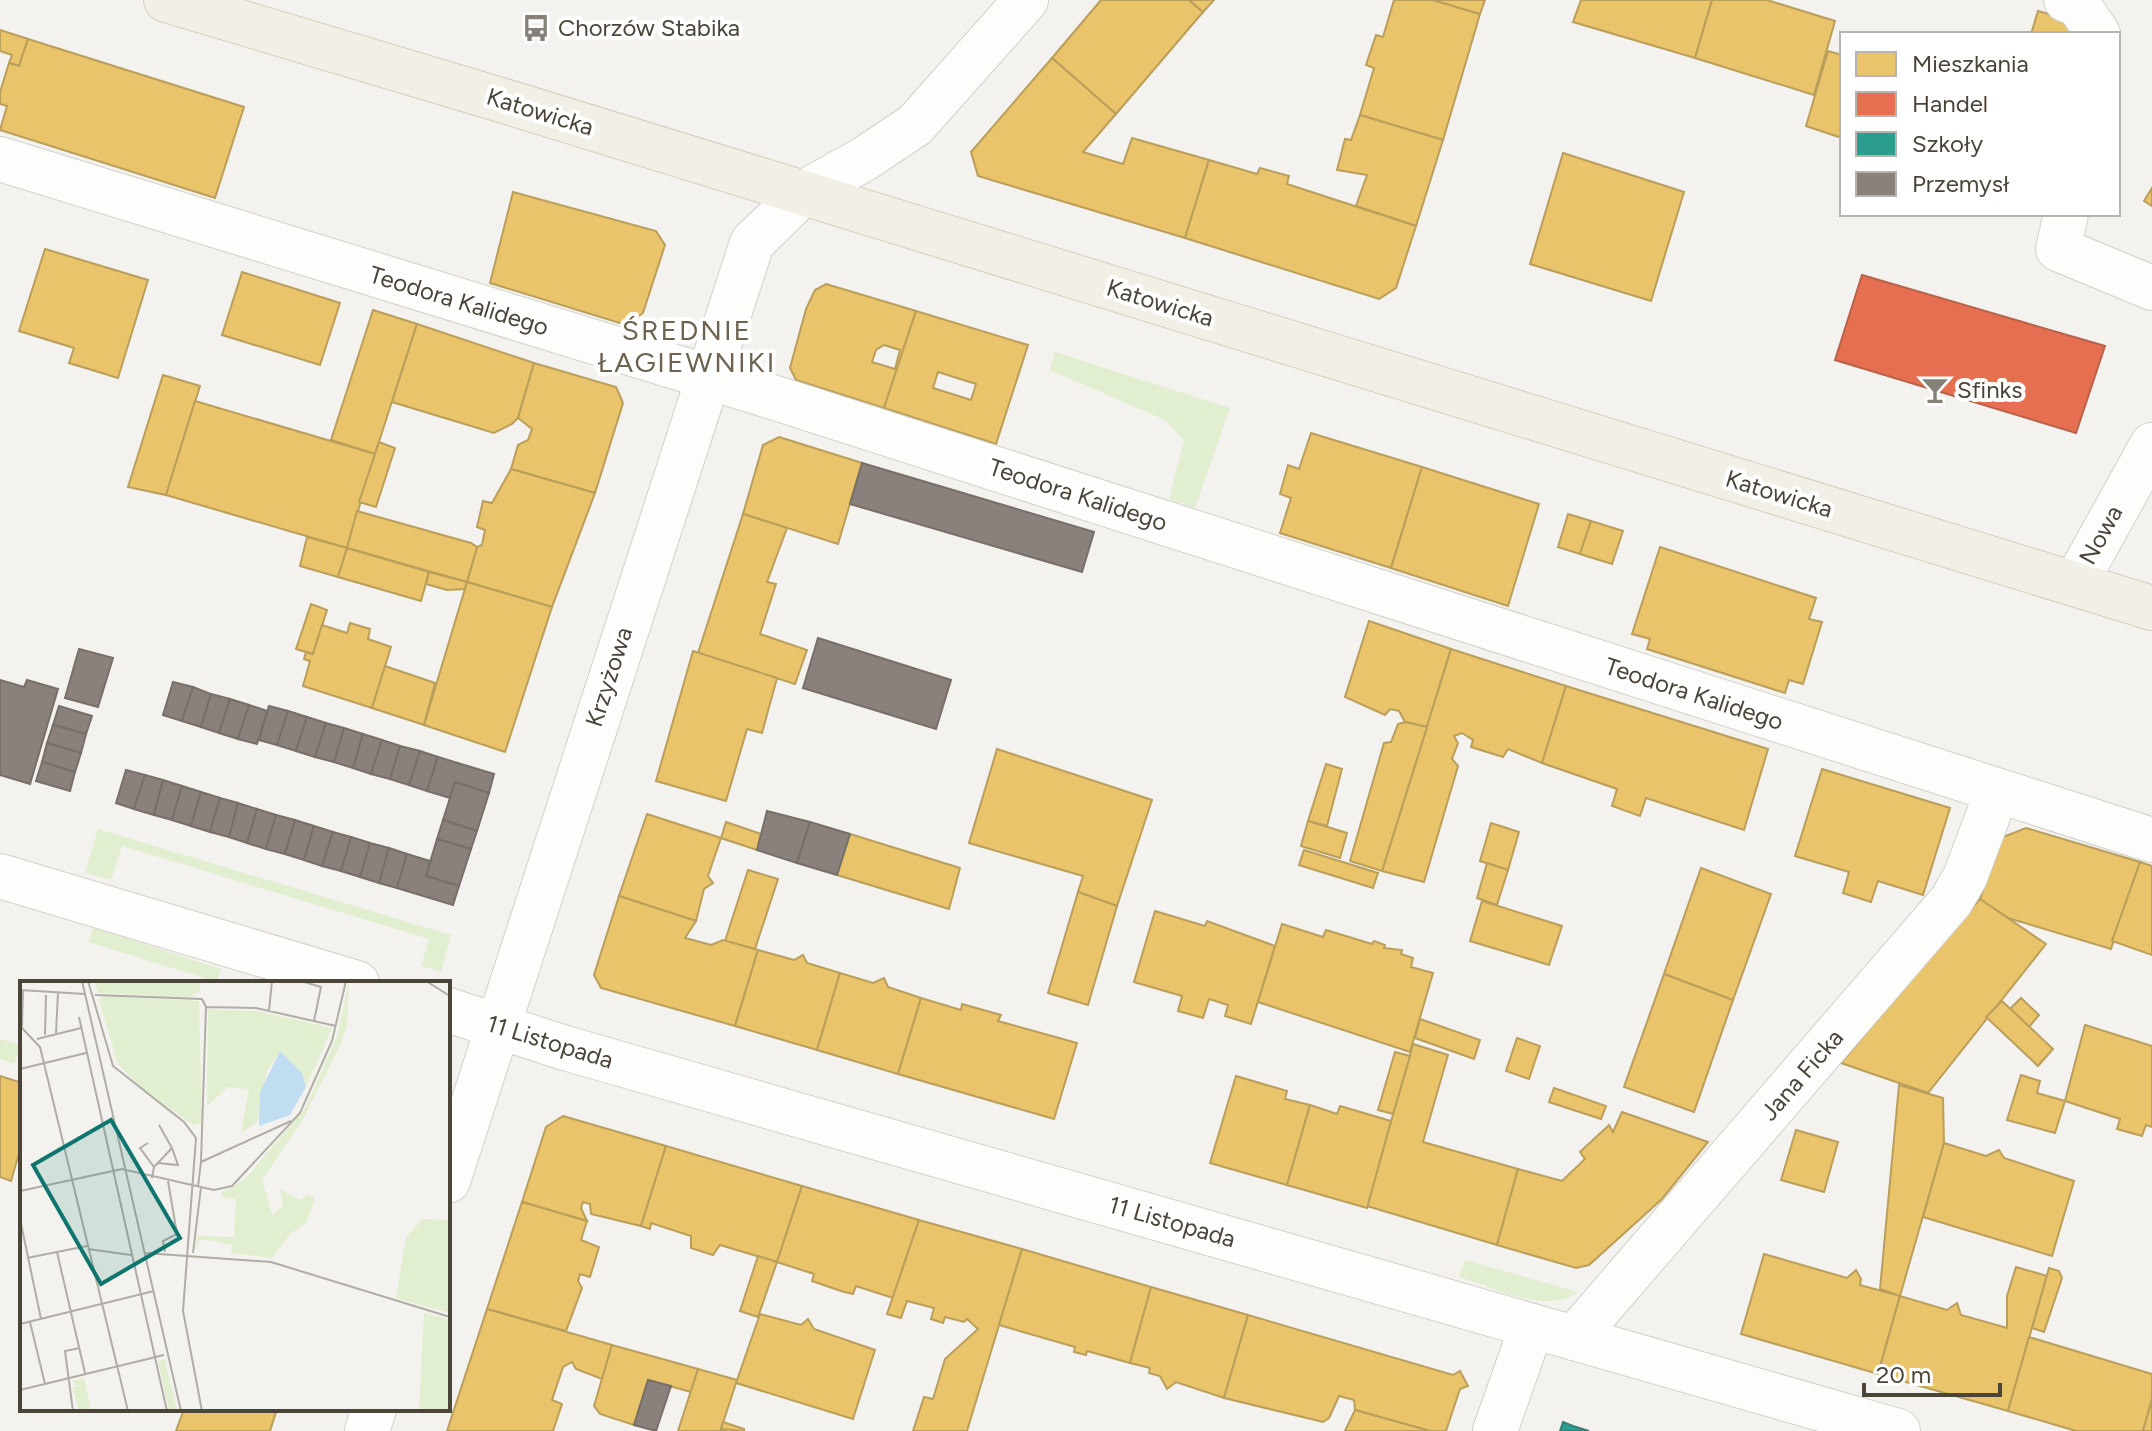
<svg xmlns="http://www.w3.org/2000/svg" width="2152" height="1431" font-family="Figtree,sans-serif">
  <rect width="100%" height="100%" fill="#f4f2ee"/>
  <g fill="#e1eecf">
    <polygon points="1055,352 1230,408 1195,508 1169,499 1184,440 1165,420 1050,370"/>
    <polygon points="98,829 451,935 441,972 421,966 429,939 122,846 111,880 85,873"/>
    <polygon points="93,927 221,969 217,982 89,942"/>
    <polygon points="0,1039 20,1045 14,1064 0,1059"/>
    <path d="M1465,1260L1578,1292C1547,1316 1494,1287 1459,1277Z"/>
  </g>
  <g fill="#e9c46a" stroke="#ba9e5b" stroke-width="2" fill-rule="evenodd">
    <polygon points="1101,0 1189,0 1203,12 1116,114 1052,58"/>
    <polygon points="1189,0 1214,0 1203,12"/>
    <polygon points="1394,0 1433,0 1480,14 1443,140 1360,115 1374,68 1366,65 1376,35 1383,37"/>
    <polygon points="1433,0 1485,0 1480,14"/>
    <polygon points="1581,0 1712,0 1695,58 1573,22"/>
    <polygon points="1712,0 1767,0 1835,21 1814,95 1695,58"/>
    <polygon points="2038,11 2074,21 2070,34 2031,34"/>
    <polygon points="0,30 28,39 19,66 9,63 12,55 0,51"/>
    <polygon points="28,39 244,107 215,198 0,130 7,106 0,104 0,92 9,63 19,66"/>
    <polygon points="1828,51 1842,55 1842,138 1806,126"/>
    <polygon points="1052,58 1116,114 1083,152 1123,164 1132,138 1209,160 1185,238 978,176 971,152"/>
    <polygon points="1360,115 1443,140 1416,226 1356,206 1367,175 1337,170 1345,139 1351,140"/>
    <polygon points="1563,153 1684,192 1651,301 1530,264"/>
    <polygon points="1209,160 1257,174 1260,168 1289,176 1287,184 1416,226 1396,288 1379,299 1185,238"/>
    <polygon points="2152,188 2152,206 2144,201"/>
    <polygon points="513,192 656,231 665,245 643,313 626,325 490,283"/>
    <polygon points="45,249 148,280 118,378 69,363 74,348 19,331"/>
    <polygon points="242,272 340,303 320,365 222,335"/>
    <path d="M826,284L916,311L884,408L796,380L790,368L806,309L815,290ZM884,345L900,350L895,369L872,362L876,350Z"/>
    <polygon points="373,310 417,324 375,454 331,440"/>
    <path d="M916,311L1028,345L996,444L884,408ZM938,372L976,384L971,400L933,388Z"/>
    <polygon points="417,324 534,363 518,418 512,424 494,433 392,402"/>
    <polygon points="534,363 616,387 620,396 623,403 595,493 511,469 518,445 528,440 532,429 518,418"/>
    <polygon points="163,375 200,386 166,495 128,487"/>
    <polygon points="195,401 375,454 347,548 166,495"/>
    <polygon points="1311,433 1422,467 1391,568 1280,533 1291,498 1280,494 1288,465 1299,469"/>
    <polygon points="779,437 862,463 838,544 743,514 763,445"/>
    <polygon points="379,442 395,448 376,507 359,502"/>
    <polygon points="1422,467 1539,504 1508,606 1391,568"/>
    <polygon points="511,469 595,493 552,607 467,582 477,547 482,545 485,530 477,527 483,501 492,503"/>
    <polygon points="357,511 471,543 477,547 467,582 347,548"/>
    <polygon points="743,514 787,528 767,582 776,584 760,634 807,650 795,684 698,653"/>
    <polygon points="1568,514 1591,521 1580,554 1558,547"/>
    <polygon points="1591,521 1623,531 1612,564 1580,554"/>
    <polygon points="307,537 347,548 338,577 300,566"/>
    <polygon points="1660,547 1816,598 1809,619 1822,622 1803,684 1789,680 1785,693 1647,649 1650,639 1632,634"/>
    <polygon points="347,548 429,572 421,601 338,577"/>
    <polygon points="429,572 467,582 466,589 447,590 426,584"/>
    <polygon points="467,582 552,607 505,752 424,725"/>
    <polygon points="311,604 327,610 313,654 296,649"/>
    <polygon points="1369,621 1451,649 1427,727 1405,722 1399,711 1390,709 1385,715 1345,697"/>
    <polygon points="350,623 370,629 368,639 391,647 372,708 303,686 310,661 304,659 306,652 313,654 322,625 347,633"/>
    <polygon points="1451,649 1566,686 1542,763 1508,749 1503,757 1471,747 1473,740 1462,733 1454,736 1458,743 1452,759 1458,766 1424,882 1382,871"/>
    <polygon points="693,651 777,678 762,733 747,729 726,801 656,781"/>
    <polygon points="385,666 435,683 424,725 372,708"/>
    <polygon points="1566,686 1768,749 1744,830 1646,798 1640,816 1612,806 1617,789 1542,763"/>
    <polygon points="1405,722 1427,727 1382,871 1350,861 1384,743 1391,742 1398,724"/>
    <polygon points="997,749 1152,800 1117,906 1078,892 1083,876 969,843"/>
    <polygon points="1326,764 1342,769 1327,826 1308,821"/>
    <polygon points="1822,769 1950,808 1923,895 1878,881 1871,902 1843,893 1849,872 1795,856"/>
    <polygon points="647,814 721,838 708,876 713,883 704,889 696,921 619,896"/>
    <polygon points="1308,821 1347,833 1340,858 1301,846"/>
    <polygon points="726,822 761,834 757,850 721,838"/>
    <polygon points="1491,823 1519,832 1508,870 1480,861"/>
    <polygon points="2026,828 2140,862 2111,949 2008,918 1980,899 2003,837"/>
    <polygon points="850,834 960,868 949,909 837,875"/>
    <polygon points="1304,850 1378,873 1373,888 1299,865"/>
    <polygon points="2140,862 2152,866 2152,955 2112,941"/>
    <polygon points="1487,863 1508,870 1497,905 1477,898"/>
    <polygon points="1701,868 1771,894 1733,1000 1664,974"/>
    <polygon points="748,870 778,879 755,949 725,941"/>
    <polygon points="1078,892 1117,906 1088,1005 1048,993"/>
    <polygon points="619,896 696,921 685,938 711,945 723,940 758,950 735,1026 601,988 594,975"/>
    <polygon points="1980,899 2046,944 1928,1093 1841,1063"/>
    <polygon points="1482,901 1562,926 1549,965 1470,941"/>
    <polygon points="1155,911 1205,926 1207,921 1275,946 1251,1024 1225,1016 1228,1005 1209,999 1203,1018 1178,1011 1182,996 1134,982"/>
    <polygon points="1282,924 1323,937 1326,930 1372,944 1374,941 1385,945 1384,948 1402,950 1401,954 1413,958 1411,967 1433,973 1410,1052 1258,1002"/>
    <polygon points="758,950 794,960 803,955 807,963 840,973 817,1050 735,1026"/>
    <polygon points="840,973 873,983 884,978 888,987 921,998 898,1074 817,1050"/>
    <polygon points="1664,974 1733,1000 1694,1112 1624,1087"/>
    <polygon points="921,998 961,1010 962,1004 1001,1015 998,1021 1077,1043 1054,1119 898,1074"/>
    <polygon points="2021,998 2039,1015 2029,1027 2010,1009"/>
    <polygon points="2002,1001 2053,1049 2038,1066 1986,1017"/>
    <polygon points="1420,1019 1480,1040 1474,1059 1415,1038"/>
    <polygon points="2085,1025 2152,1046 2152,1127 2146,1125 2142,1136 2117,1129 2120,1119 2065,1101"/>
    <polygon points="1517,1038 1540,1046 1529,1079 1506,1071"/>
    <polygon points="1413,1044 1448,1055 1423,1142 1518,1169 1497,1245 1367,1206"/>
    <polygon points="1395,1052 1410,1056 1393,1114 1378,1110"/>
    <polygon points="2021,1075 2040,1081 2037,1093 2065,1101 2055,1133 2007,1120"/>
    <polygon points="0,1076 22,1083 22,1143 11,1181 0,1177"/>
    <polygon points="1236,1076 1287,1091 1285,1099 1310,1105 1287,1185 1210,1163"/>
    <polygon points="1899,1085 1943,1098 1944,1143 1900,1296 1880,1289"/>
    <polygon points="1554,1088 1606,1106 1601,1119 1549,1102"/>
    <polygon points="1310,1105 1337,1114 1340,1106 1391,1121 1367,1208 1287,1185"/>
    <polygon points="1622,1112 1708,1142 1662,1199 1589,1265 1576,1268 1497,1245 1518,1169 1562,1181 1585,1159 1580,1152 1609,1125 1613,1132"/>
    <polygon points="563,1116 666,1146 641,1226 591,1214 590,1204 583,1202 581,1208 587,1221 522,1202 546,1127"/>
    <polygon points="1796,1130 1838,1142 1824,1192 1781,1180"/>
    <polygon points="1944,1143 1986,1156 1999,1150 2004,1158 2074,1181 2052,1256 1923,1217"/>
    <polygon points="666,1146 802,1186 777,1262 720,1245 713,1255 691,1248 691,1236 651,1223 650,1229 641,1226"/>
    <polygon points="802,1186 919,1220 893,1298 856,1286 853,1294 841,1291 812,1281 814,1274 777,1262"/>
    <polygon points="522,1202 587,1221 581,1240 599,1247 590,1277 580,1274 578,1281 582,1288 566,1331 487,1309"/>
    <polygon points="919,1220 1022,1249 967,1431 913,1431 924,1397 933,1399 945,1359 978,1329 967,1319 964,1322 945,1317 943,1323 931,1319 934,1308 907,1301 901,1318 887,1314"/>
    <polygon points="1022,1249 1151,1287 1130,1363 1087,1351 1086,1355 1074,1352 1075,1347 999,1325"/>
    <polygon points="1764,1254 1847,1278 1856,1270 1861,1279 1860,1285 1900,1296 1878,1374 1741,1334"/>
    <polygon points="758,1256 777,1262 758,1317 740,1311"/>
    <polygon points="2016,1267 2047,1276 2008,1411 1878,1374 1900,1296 1947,1310 1957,1303 1961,1315 2007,1328 2007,1296"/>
    <polygon points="2049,1268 2059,1271 2062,1278 2044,1332 2032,1328"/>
    <polygon points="1151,1287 1248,1315 1224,1398 1176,1382 1167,1389 1160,1376 1149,1373 1150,1368 1130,1363"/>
    <polygon points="487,1309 612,1345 602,1379 576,1369 572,1362 563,1367 552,1400 562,1404 553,1431 447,1431"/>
    <polygon points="760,1314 801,1325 808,1319 814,1329 875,1350 853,1419 736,1383"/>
    <polygon points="1248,1315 1453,1375 1460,1371 1468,1386 1460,1389 1446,1431 1430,1431 1355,1410 1354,1400 1339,1396 1329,1418 1323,1422 1224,1398"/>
    <polygon points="2029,1337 2152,1374 2152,1399 2143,1431 2076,1431 2008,1411"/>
    <polygon points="612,1345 698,1369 691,1392 648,1380 634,1425 600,1414 594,1406"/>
    <polygon points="698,1369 737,1380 721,1429 727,1431 678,1431"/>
    <polygon points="2152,1399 2152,1431 2143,1431"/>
    <polygon points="184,1409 277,1409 270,1431 176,1431"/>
    <polygon points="1355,1410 1430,1431 1345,1431"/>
    <polygon points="723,1422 744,1429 744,1431 721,1429"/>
  </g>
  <polygon fill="#e76f51" stroke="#b8624a" stroke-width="2" points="1862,275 2105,346 2076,433 1835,360"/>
  <polygon fill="#2a9d8f" stroke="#348275" stroke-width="2" points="1563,1422 1573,1426 1589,1431 1560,1431"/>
  <g fill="#8a817c" stroke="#776f68" stroke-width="2">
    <polygon points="862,463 1094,532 1082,572 850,504"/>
    <polygon points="818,638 951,680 936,729 803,688"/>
    <polygon points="79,649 113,658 98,707 65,698"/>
    <polygon points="0,680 24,687 27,680 58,689 30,784 0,775"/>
    <polygon points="173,682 193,687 182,721 163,715"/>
    <polygon points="193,687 211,694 201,727 182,721"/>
    <polygon points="211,694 230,699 219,733 201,727"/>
    <polygon points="230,699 249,705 238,739 219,733"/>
    <polygon points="249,705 267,711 257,744 238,739"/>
    <polygon points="59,706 92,716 86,734 53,725"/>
    <polygon points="269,706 288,711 277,745 259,740"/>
    <polygon points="288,711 307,717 296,751 277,745"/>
    <polygon points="307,717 326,723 315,757 296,751"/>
    <polygon points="326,723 344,728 334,762 315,757"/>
    <polygon points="53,725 86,734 81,753 47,743"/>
    <polygon points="344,728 363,734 353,768 334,762"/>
    <polygon points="363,734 382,740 371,774 353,768"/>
    <polygon points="382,740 400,746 390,779 371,774"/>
    <polygon points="47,743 81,753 75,772 42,762"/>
    <polygon points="400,746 420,751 409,785 390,779"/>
    <polygon points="420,751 438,757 427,791 409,785"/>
    <polygon points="438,757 494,774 489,793 455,782 450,798 427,791"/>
    <polygon points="42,762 75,772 70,791 36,781"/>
    <polygon points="126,770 145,775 134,809 116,803"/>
    <polygon points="145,775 163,780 154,815 134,809"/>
    <polygon points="163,780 182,786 172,820 154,815"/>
    <polygon points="455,782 489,793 477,831 443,820"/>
    <polygon points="182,786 201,792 191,826 172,820"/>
    <polygon points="201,792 220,798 210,832 191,826"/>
    <polygon points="220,798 238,803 229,837 210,832"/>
    <polygon points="238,803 257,809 247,843 229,837"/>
    <polygon points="257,809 276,815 266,849 247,843"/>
    <polygon points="767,811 810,822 797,863 757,850"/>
    <polygon points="276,815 295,820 285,854 266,849"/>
    <polygon points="295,820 314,826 304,860 285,854"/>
    <polygon points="443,820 477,831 471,849 437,839"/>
    <polygon points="810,822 850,834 837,875 797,863"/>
    <polygon points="314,826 333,832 322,866 304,860"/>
    <polygon points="333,832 351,837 341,871 322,866"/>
    <polygon points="351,837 370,843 360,877 341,871"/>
    <polygon points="437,839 471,849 459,886 426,876"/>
    <polygon points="370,843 389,848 379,883 360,877"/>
    <polygon points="389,848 407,854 397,888 379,883"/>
    <polygon points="407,854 430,861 426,876 459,886 453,905 397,888"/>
    <polygon points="648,1380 671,1386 656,1431 634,1425"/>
  </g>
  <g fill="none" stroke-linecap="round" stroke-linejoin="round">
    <g stroke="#d2d0cb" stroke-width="46">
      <g id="minor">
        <polyline points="2066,0 2078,4 2098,34"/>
        <polyline points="0,159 763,394 2152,840"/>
        <polyline points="2066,214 2058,249 2152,288"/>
        <polyline points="2075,584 2152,445"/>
        <polyline points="0,876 357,983"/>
        <polyline points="448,1010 565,1048 1898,1431"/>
        <polyline points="448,1181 752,243 803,193 864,159 915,125 1026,0"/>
        <polyline points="1574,1338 1951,901 1965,877 1997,792"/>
        <polyline points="367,1431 374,1409"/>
        <polyline points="1495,1431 1532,1326"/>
      </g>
    </g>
    <g stroke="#d6cebb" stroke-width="46">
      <polyline id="major" points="166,0 501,100 2152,608"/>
    </g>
    <use href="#minor" stroke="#fdfdfc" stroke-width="44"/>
    <use href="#major" stroke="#f2efe6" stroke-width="44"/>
  </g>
  <defs>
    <g id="bus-bare" transform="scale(2.16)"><path d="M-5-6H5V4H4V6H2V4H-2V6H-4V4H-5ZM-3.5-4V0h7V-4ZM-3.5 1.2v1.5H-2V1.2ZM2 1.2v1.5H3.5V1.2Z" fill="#868178" stroke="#fff" stroke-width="2.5" paint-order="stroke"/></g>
    <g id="bar-bare" transform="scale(2.16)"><path d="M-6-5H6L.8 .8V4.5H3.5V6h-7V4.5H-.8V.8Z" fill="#868178" stroke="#fff" stroke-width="2.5" paint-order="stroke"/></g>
  </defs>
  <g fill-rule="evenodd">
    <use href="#bus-bare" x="536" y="28"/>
    <use href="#bar-bare" x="1935" y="390"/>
  </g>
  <g text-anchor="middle" stroke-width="8" stroke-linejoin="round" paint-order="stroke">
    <g font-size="24" fill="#4b4439" stroke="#fff" text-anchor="start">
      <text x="558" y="36">Chorzów Stabika</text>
      <text x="1957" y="398">Sfinks</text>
    </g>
    <g font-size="24" fill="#4b4439" stroke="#fff">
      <text transform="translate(540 112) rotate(17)" y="8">Katowicka</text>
      <text transform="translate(459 301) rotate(17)" y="8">Teodora Kalidego</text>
      <text transform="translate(1160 303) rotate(17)" y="8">Katowicka</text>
      <text transform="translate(1779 494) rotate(17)" y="8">Katowicka</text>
      <text transform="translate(1078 495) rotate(18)" y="8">Teodora Kalidego</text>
      <text transform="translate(2101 535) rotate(-61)" y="8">Nowa</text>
      <text transform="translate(609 677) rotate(-72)" y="8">Krzyżowa</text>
      <text transform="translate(1694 694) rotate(18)" y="8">Teodora Kalidego</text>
      <text transform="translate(550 1042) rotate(17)" y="8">11 Listopada</text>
      <text transform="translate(1802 1075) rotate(-49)" y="8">Jana Ficka</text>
      <text transform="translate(1172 1222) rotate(16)" y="8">11 Listopada</text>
    </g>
    <g font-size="28" letter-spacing="2" fill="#6e6250" stroke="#fff">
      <text x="687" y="340">ŚREDNIE<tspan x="687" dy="32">ŁAGIEWNIKI</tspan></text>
    </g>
  </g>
  <g transform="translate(20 981)">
    <rect width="430" height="430" fill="#f4f2ee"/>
    <path d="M74,0H180V10L171,16L78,12ZM329,0L327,45L321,62L282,140L242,199L252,234L263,226L260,208L279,219L288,214L295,218L286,242L270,253L252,277L211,272L212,264L190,259H180L176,270L177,255L214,256L216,218L202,216V211L226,197L286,126L317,55ZM84,15L179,20L182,142L173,144L120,106L98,83L79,19ZM188,28L237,30L312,47L286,106L282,92L260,70L246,92L237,141L221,152L229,108L208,106L187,125ZM403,238L430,239V332L376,317L386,256ZM404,332L430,339V430L399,429ZM145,378L157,430H149L138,380ZM64,397L71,428L58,430L53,406H58L52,400Z" fill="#e1eecf"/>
    <path d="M260,70L282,92L286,106L270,134L239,145L240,111Z" fill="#c0ddf1"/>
    <path fill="none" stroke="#b0aca6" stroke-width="2" d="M62,0L161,430M68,0L93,85L164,141L176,157L163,330L182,430M281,0L301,6L294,40M406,0L430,15M0,9L65,13M3,10L2,47L20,66L108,430M75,14L182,18L186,26L236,27L316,45M249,30L252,0M59,36L147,430M36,52L38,12M25,54L26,14M17,58L61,47M0,88L66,72M128,162L120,167L134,186M181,181L186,26M138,182L158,184L152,167M132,197L134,186L152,167L139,144M178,206L181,181L271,140M0,210L102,188L194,209L212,205L280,132L312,60L326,0M0,238L21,338M68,268L111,274M37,271L65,392M145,271L143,260L157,253L148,200M125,272L251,281L430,336M173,272L181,206M7,277L67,265M10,341L25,403M0,343L134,310M0,409L144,374M53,430L45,370L60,367"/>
    <path fill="#0f766e" fill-opacity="0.15" stroke="#0f766e" stroke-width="4" d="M91,139L160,257L81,303L13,184Z"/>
    <rect width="430" height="430" fill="none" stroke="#4b4439" stroke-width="4"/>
  </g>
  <rect x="1840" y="32" width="280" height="184" fill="#ffffff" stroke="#b7b4b0" stroke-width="2"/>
  <rect x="1856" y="52" width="40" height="24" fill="#e9c46a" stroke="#b7b4b0" stroke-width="2"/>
  <text x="1912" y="72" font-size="24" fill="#4b4439">Mieszkania</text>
  <rect x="1856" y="92" width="40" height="24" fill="#e76f51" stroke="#b7b4b0" stroke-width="2"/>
  <text x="1912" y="112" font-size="24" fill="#4b4439">Handel</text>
  <rect x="1856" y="132" width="40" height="24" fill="#2a9d8f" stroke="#b7b4b0" stroke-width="2"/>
  <text x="1912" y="152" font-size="24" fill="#4b4439">Szkoły</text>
  <rect x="1856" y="172" width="40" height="24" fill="#8a817c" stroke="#b7b4b0" stroke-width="2"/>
  <text x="1912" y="192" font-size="24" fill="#4b4439">Przemysł</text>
  <path d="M1864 1383v12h136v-12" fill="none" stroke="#4b4439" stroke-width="4"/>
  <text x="1876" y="1383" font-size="24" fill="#4b4439" stroke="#ffffff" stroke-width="6" paint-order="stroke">20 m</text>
</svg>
